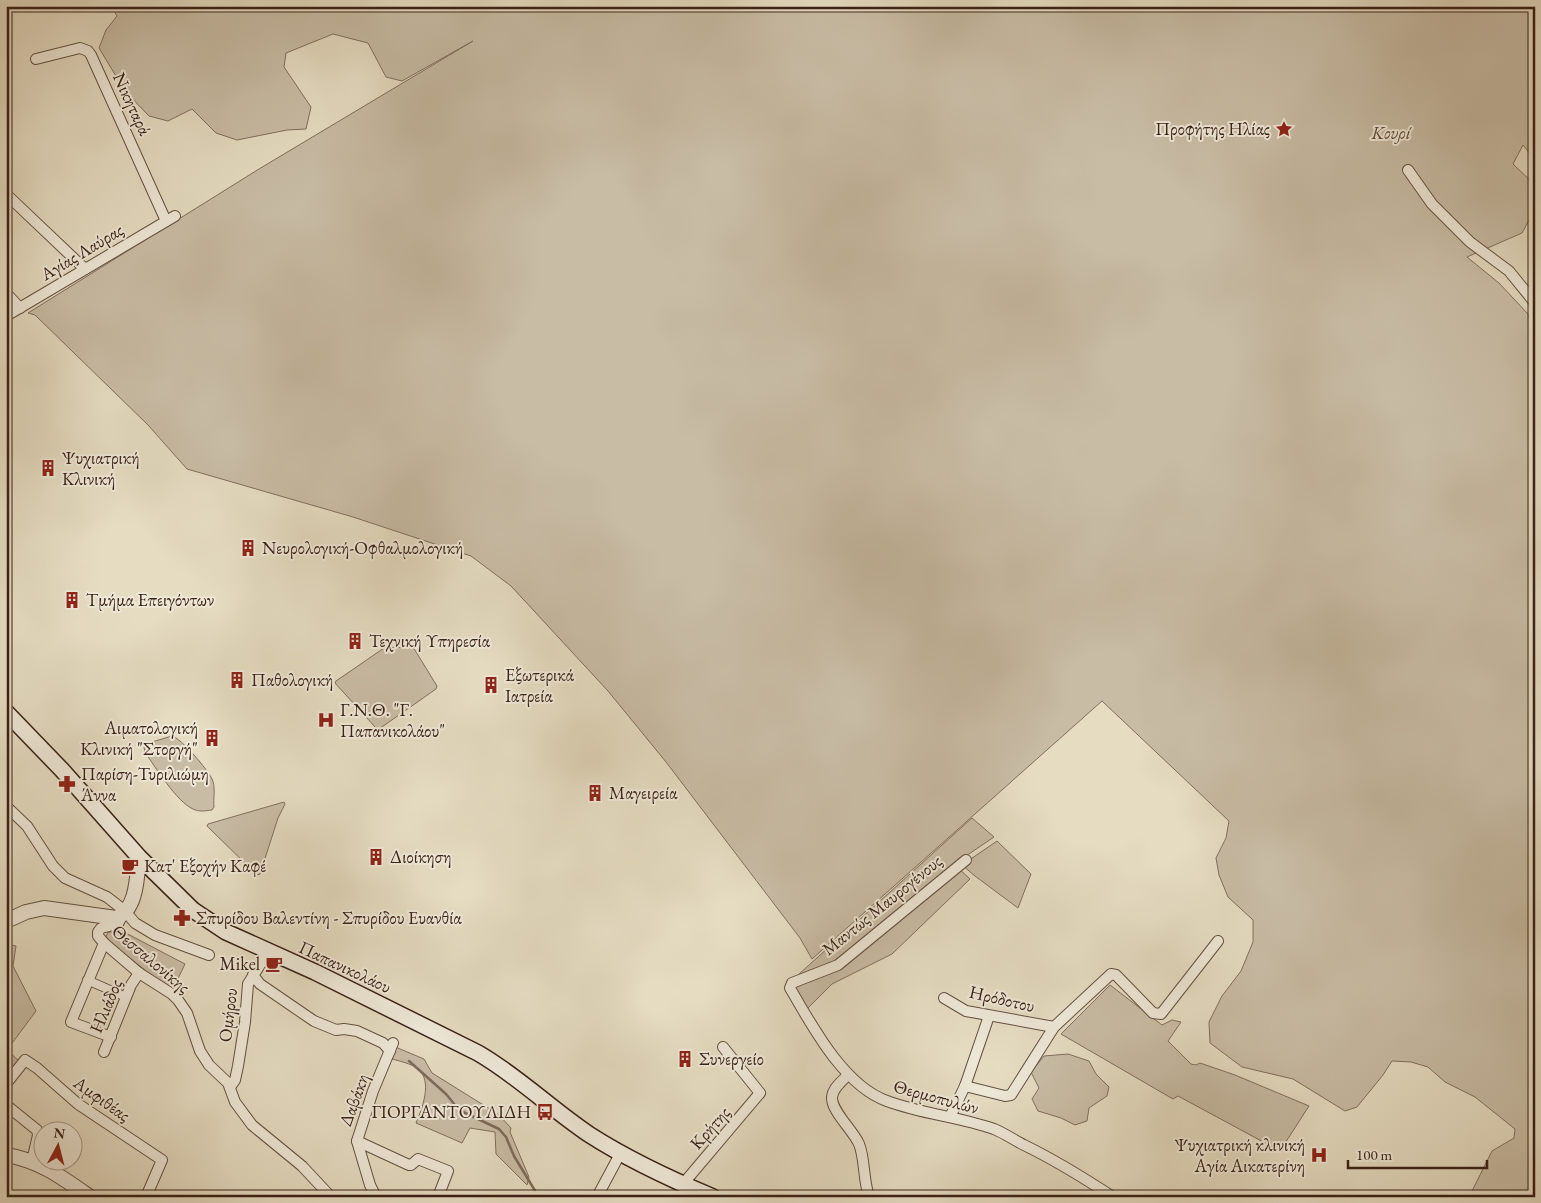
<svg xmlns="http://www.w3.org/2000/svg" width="1541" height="1203" font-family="'EB Garamond',serif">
  <rect width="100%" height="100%" fill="#e5dcc2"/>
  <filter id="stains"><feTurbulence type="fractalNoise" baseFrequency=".004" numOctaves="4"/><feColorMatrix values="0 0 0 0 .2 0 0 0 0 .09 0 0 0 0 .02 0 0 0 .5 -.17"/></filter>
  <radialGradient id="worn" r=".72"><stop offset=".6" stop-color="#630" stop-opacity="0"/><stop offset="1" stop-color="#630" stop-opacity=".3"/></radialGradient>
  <g fill="#c8bca5" stroke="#816e5e">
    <polygon points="111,6 1535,6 1535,160 1523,145 1513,164 1535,185 1535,209 1522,233 1467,257 1499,283 1528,314 1535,338 1535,1197 1469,1197 1492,1151 1514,1138 1515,1129 1475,1097 1445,1082 1428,1067 1411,1062 1392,1061 1383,1075 1357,1107 1345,1111 1293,1079 1242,1067 1210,1043 1209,1022 1222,996 1241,971 1253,942 1253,920 1228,897 1219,875 1216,858 1226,838 1229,821 1102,701 812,959 800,938 666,762 608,691 511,586 471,556 353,517 187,469 148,425 35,315 28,313 259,169 473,41 402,81 386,77 368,43 333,34 286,53 284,67 311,107 306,129 287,130 237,140 216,133 192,109 168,121 149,116 125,91 99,48 106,30 117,16"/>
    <polygon points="413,647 437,686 436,689 379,729 376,728 335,683 336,681 384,648"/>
    <path d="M172,736C181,738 208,770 212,779C216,787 213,799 214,807L212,810C205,811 199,812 193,809C177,802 155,767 145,752L144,747L152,742Z"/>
    <polygon points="284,802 285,804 278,818 260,874 257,875 207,826 208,824"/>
    <polygon points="972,818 994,837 960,860 837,962 798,975"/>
    <polygon points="997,841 1031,874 1018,908 975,876 962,865"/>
    <polygon points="958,868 970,879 892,954 832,984 805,1011 793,986 840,968"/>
    <polygon points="120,930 185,964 172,991 105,939 108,932 117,932"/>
    <polygon points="6,944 16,946 13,966 36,1011 7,1050 19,1061 6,1077"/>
    <polygon points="1110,985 1162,1025 1172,1020 1181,1022 1168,1041 1191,1064 1196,1065 1200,1063 1235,1075 1309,1106 1280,1151 1178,1096 1173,1099 1061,1034"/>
    <path d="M393,1046L424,1059L432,1073L498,1114L511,1128L510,1132L529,1177L527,1185L496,1154L495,1132L470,1128L462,1143L416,1123C422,1109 433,1081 418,1069C413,1064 396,1060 388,1058Z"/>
    <polygon points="1068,1054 1089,1061 1096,1074 1109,1087 1107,1096 1089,1108 1087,1121 1075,1125 1061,1118 1038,1111 1032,1099 1039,1088 1031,1072 1044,1056"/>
  </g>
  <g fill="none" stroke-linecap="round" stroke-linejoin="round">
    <polyline stroke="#7e6b5b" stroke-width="2.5" points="409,1061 446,1094 459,1110 499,1129 506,1137 514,1156 537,1194 540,1197"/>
    <g stroke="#655042" stroke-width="10">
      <polyline id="pedestrian" points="87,980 126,997"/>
    </g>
    <g stroke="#655042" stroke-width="12">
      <g id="minor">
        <polyline points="36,59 80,48 88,51 91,55 166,221"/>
        <polyline points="1408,170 1432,204 1470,242 1509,271 1535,303"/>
        <polyline points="6,194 85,269"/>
        <polyline points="6,293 20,308"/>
        <polyline points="6,316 175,216"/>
        <polyline points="6,806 27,826 53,866 65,878 107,897 125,911 135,923 155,935 209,955"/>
        <path d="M966,860L838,965L792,983L790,988C812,1026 844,1086 887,1101C922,1114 959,1117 994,1129C1004,1133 1014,1140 1024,1145C1055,1160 1084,1178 1113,1197"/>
        <polyline points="122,916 118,924 101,928 98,932 98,936 104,943 139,973 172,994 178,1000 187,1013 200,1051 209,1065 228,1083 235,1102 252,1125 302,1166 331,1197"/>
        <polyline points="104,943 71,1022 111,1037"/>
        <polyline points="253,975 260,984 314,1021 336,1030 344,1029 357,1031 383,1043 390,1051"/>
        <polyline points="944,998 966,1011 1054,1027"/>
        <polyline points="104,1052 131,985 139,973"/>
        <path d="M848,1075C842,1081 833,1088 832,1097C831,1111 853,1130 859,1144C865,1158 863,1179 869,1197"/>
        <polyline points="6,1084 25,1060 37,1068 78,1104 162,1160 146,1197"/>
        <polyline points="965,1086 1005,1096 1011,1095 1054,1027 1111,974 1116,975 1153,1013 1161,1014 1218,941"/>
        <polyline points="230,1087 235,1080 238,1066 245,1022 248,984 268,952"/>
        <polyline points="6,1105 37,1130 38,1135 32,1161"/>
        <polyline points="950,1117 965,1086 989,1016"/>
        <polyline points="357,1141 409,1165 411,1165 418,1159 448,1171 438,1197"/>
        <polyline points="683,1184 760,1093 723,1047"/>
        <polyline points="376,1197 370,1185 357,1141 373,1091 393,1043"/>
        <polyline points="597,1197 620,1154"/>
      </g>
    </g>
    <g stroke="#655042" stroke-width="16">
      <g id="tertiary">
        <path d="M6,921L26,912L44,908L116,918C137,910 137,877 139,857"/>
        <path d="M6,1155C39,1160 63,1178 90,1197"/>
      </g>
    </g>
    <g stroke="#3a2117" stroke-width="18">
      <path id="secondary" d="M6,712L62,770L139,857L193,910L226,932L315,972L478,1053C518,1076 551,1109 590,1135C629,1160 670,1179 713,1197"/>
    </g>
    <use href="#pedestrian" stroke="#eee8d7" stroke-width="8"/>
    <use href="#minor" stroke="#eee8d7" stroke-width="10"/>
    <use href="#tertiary" stroke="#eee8d7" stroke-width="14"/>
    <use href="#secondary" stroke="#eee8d7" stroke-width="15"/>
  </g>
  <defs>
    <g id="sight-bare" transform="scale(1.35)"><path d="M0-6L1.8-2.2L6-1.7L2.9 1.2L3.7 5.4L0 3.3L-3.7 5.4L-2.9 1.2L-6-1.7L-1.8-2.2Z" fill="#8f2418" stroke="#eee8d7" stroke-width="2.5" paint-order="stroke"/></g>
    <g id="building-bare" transform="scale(1.35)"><path d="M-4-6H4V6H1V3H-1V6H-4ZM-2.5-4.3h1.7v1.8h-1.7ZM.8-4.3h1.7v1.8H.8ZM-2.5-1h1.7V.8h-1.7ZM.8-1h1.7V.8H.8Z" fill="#8f2418" stroke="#eee8d7" stroke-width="2.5" paint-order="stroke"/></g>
    <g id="hospital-bare" transform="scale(1.35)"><path d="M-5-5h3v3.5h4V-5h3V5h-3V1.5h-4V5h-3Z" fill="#8f2418" stroke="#eee8d7" stroke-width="2.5" paint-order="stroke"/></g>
    <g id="pharmacy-bare" transform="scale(1.35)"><path d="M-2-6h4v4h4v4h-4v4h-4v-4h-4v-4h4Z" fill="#8f2418" stroke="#eee8d7" stroke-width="2.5" paint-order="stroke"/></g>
    <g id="cafe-bare" transform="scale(1.35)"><path d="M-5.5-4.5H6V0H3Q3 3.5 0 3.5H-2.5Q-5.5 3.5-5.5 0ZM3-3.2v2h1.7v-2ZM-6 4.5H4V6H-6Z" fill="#8f2418" stroke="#eee8d7" stroke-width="2.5" paint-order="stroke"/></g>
    <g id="bus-bare" transform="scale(1.35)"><path d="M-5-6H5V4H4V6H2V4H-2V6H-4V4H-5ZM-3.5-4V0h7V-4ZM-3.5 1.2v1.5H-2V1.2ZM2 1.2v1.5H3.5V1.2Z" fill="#8f2418" stroke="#eee8d7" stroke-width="2.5" paint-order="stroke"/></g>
  </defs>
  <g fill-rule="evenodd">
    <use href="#sight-bare" x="1284" y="129"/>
    <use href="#building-bare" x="48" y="468"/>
    <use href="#building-bare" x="248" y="548"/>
    <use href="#building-bare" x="72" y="600"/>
    <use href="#building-bare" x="355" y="641"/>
    <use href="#building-bare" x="237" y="680"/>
    <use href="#building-bare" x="491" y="685"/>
    <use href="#hospital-bare" x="326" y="720"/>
    <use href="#building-bare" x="212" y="738"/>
    <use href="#pharmacy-bare" x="67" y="784"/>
    <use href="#building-bare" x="595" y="793"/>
    <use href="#building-bare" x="376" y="857"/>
    <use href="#cafe-bare" x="130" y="866"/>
    <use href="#pharmacy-bare" x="182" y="918"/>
    <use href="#cafe-bare" x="274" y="964"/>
    <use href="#building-bare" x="685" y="1059"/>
    <use href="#bus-bare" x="545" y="1112"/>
    <use href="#hospital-bare" x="1319" y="1155"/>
  </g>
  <g text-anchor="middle" stroke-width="4" stroke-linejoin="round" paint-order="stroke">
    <g font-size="18" fill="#3a2117" stroke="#eee8d7">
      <text transform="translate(132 104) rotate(65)" y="6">Νικηταρά</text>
      <text transform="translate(82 252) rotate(-31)" y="6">Αγίας Λαύρας</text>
      <text transform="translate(882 905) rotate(-39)" y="6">Μαντώς Μαυρογένους</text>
      <text transform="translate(151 959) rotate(40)" y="6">Θεσσαλονίκης</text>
      <text transform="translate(345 967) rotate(25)" y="6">Παπανικολάου</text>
      <text transform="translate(1002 999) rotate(13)" y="6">Ηρόδοτου</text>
      <text transform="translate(106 1006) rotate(-67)" y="6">Ηλιάδος</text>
      <text transform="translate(228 1015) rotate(-83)" y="6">Ομήρου</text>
      <text transform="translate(936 1097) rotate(15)" y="6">Θερμοπυλών</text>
      <text transform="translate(102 1099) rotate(35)" y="6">Αμφιθέας</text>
      <text transform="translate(354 1100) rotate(-70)" y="6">Δαβάκη</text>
      <text transform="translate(710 1128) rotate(-49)" y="6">Κρήτης</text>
    </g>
    <g font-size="18" fill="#3a2117" stroke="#eee8d7" text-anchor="start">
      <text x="1270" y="135" text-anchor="end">Προφήτης Ηλίας</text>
      <text x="62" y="464">Ψυχιατρική<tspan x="62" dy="21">Κλινική</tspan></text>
      <text x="262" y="554">Νευρολογική-Οφθαλμολογική</text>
      <text x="86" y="606">Τμήμα Επειγόντων</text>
      <text x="369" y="647">Τεχνική Υπηρεσία</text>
      <text x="505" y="681">Εξωτερικά<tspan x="505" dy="21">Ιατρεία</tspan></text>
      <text x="251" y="686">Παθολογική</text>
      <text x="340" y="716">Γ.Ν.Θ. "Γ.<tspan x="340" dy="21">Παπανικολάου"</tspan></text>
      <text x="198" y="734" text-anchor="end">Αιματολογική<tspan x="198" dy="21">Κλινική "Στοργή"</tspan></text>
      <text x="81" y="780">Παρίση-Τυριλιώμη<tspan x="81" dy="21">Άννα</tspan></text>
      <text x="609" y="799">Μαγειρεία</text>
      <text x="390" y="863">Διοίκηση</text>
      <text x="144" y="872">Κατ' Εξοχήν Καφέ</text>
      <text x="196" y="924">Σπυρίδου Βαλεντίνη - Σπυρίδου Ευανθία</text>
      <text x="260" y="970" text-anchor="end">Mikel</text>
      <text x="699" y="1065">Συνεργείο</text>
      <text x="531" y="1118" text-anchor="end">ΓΙΟΡΓΑΝΤΟΥΛΙΔΗ</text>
      <text x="1305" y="1151" text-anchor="end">Ψυχιατρική κλινική<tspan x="1305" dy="21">Αγία Αικατερίνη</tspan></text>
    </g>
    <g font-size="18" font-style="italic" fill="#5e483a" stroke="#eee8d7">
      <text x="1391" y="139">Κουρί</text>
    </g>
  </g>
  <rect width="1541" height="1203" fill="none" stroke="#e5dcc2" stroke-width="25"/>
  <rect x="8" y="8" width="1526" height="1188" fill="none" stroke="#3a2117" stroke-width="2.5"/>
  <rect x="12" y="12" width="1516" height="1178" fill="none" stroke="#3a2117"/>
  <g transform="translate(58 1146) rotate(7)"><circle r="24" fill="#eee8d7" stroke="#a6988a"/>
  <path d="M0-4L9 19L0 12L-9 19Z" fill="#8f2418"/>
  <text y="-8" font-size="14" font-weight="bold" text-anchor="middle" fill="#3a2117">N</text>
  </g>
  <path d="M1348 1160v8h139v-8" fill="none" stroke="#3a2117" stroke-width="2.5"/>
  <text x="1356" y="1160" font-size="15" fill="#3a2117" stroke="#eee8d7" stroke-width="4" paint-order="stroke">100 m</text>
  <rect width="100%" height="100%" filter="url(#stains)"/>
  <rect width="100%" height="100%" fill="url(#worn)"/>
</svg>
